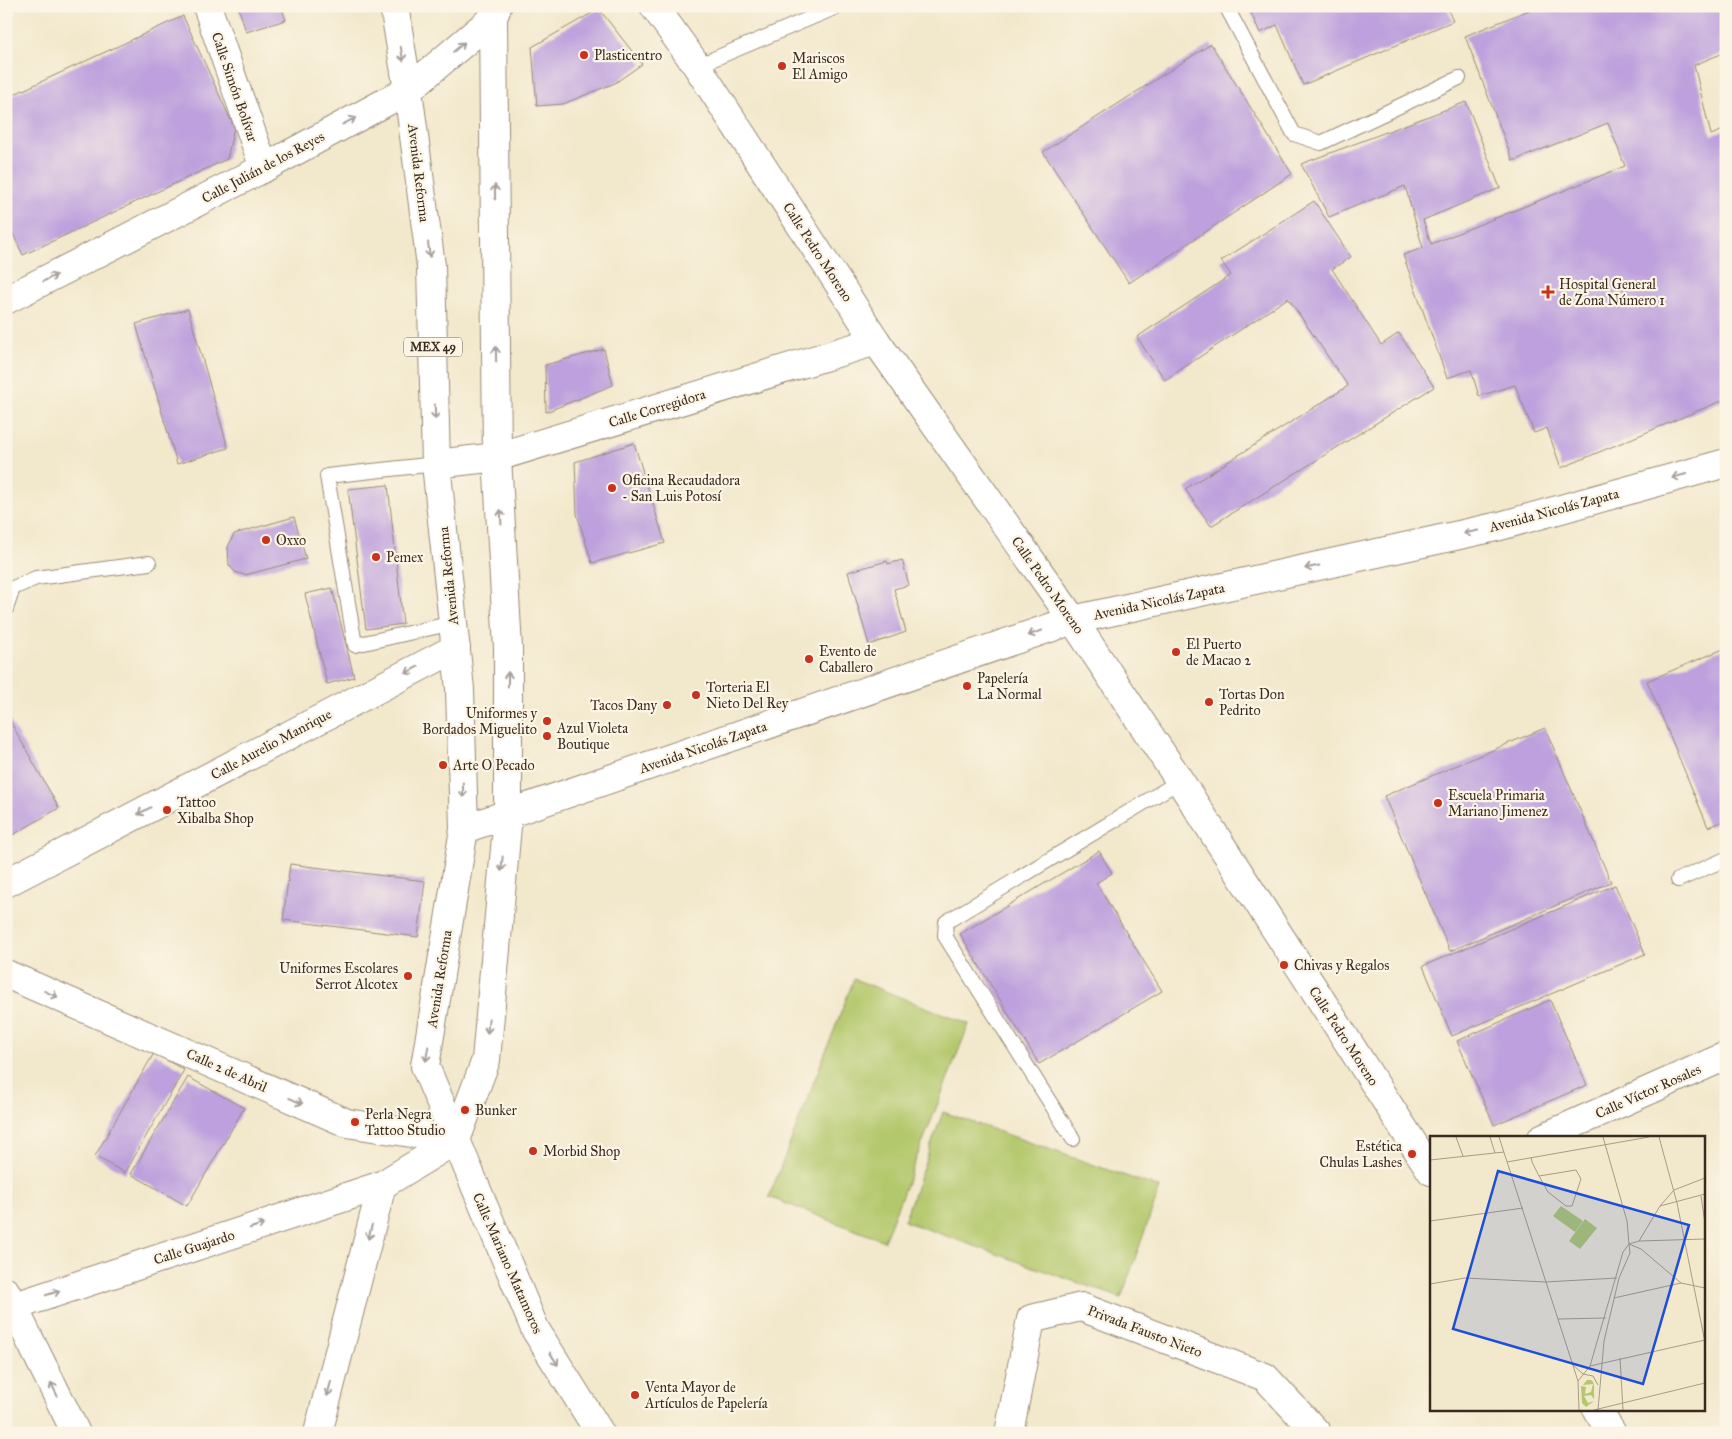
<svg xmlns="http://www.w3.org/2000/svg" width="1732" height="1439" font-family="'IM FELL Great Primer',serif">
  <rect width="100%" height="100%" fill="#fcf5e5"/>
  <filter id="ink" filterUnits="userSpaceOnUse"><feTurbulence type="fractalNoise" baseFrequency=".02" numOctaves="2"/><feDisplacementMap in="SourceGraphic" scale="10" xChannelSelector="R" yChannelSelector="G"/><feConvolveMatrix kernelMatrix="1 2 1 2 8 2 1 2 1" color-interpolation-filters="sRGB"/></filter>
  <filter id="wash" filterUnits="userSpaceOnUse"><feTurbulence type="fractalNoise" baseFrequency=".0096" numOctaves="4" result="noise"/><feDisplacementMap in="SourceGraphic" scale="20" xChannelSelector="R" yChannelSelector="G"/><feGaussianBlur stdDeviation="1.12" result="paint"/><feColorMatrix in="noise" values="0 0 0 0 0 0 0 0 0 0 0 0 0 0 0 0 0 1.4 0 .05"/><feComposite in="paint" operator="in"/></filter>
  <g filter="url(#wash)">
    <rect width="100%" height="100%" fill="#f2e8cc"/>
    <g fill="#b3c86c" stroke="#777945">
      <polygon points="854,979 969,1024 884,1241 769,1197"/>
      <polygon points="943,1112 1160,1188 1121,1298 904,1221"/>
    </g>
    <g id="blocks">
      <g fill="#bda0dd">
        <polygon points="238,6 281,6 286,20 246,32"/>
        <polygon points="1248,6 1446,6 1453,21 1303,85 1277,25 1260,33"/>
        <polygon points="1539,6 1726,6 1726,52 1694,65 1711,135 1726,129 1726,399 1561,468 1547,428 1534,433 1515,385 1479,396 1471,370 1447,378 1403,255 1423,248 1405,186 1329,217 1301,164 1466,102 1500,188 1423,220 1431,244 1625,166 1608,123 1513,161 1465,36"/>
        <polygon points="599,9 642,64 615,83 563,104 537,106 532,47"/>
        <polygon points="183,16 234,127 227,159 23,255 6,219 6,98"/>
        <polygon points="1211,44 1292,174 1129,283 1043,152"/>
        <polygon points="1314,201 1351,257 1332,269 1381,345 1399,333 1434,387 1211,526 1185,489 1348,386 1288,298 1165,380 1137,337 1231,275 1221,261"/>
        <polygon points="188,309 228,448 177,464 136,324"/>
        <polygon points="604,349 613,385 546,412 545,365"/>
        <polygon points="634,443 665,543 592,563 577,514 575,462"/>
        <polygon points="388,485 403,624 366,629 348,489"/>
        <polygon points="294,517 306,559 245,575 235,572 229,565 228,547 234,534"/>
        <polygon points="902,560 909,585 894,589 906,632 869,645 848,572 887,561 888,564"/>
        <polygon points="332,588 354,677 327,684 305,594"/>
        <polygon points="1726,648 1726,820 1708,827 1647,681"/>
        <polygon points="6,714 59,808 6,839"/>
        <polygon points="1545,728 1611,882 1450,951 1384,796"/>
        <polygon points="1099,851 1112,873 1096,883 1162,991 1039,1064 960,934"/>
        <polygon points="290,864 425,881 418,937 283,920"/>
        <polygon points="1615,885 1645,954 1452,1036 1423,966"/>
        <polygon points="1550,1000 1587,1085 1494,1125 1457,1041"/>
        <polygon points="154,1053 184,1070 125,1173 95,1156"/>
        <polygon points="188,1077 244,1108 187,1206 131,1174"/>
      </g>
    </g>
  </g>
  <g filter="url(#ink)">
    <use href="#blocks" fill-opacity="0" stroke="#968975" stroke-width="1"/>
    <g fill="none" stroke-linecap="round" stroke-linejoin="round">
      <g stroke="#968975" stroke-width="16">
        <g id="lane">
          <polyline points="1226,6 1294,134 1321,143 1459,78"/>
          <polyline points="697,66 839,6"/>
          <polyline points="436,464 327,476 355,645 453,623"/>
          <polyline points="6,609 13,588 36,578 149,563"/>
          <polyline points="1678,880 1726,859"/>
          <polyline points="1073,1139 945,936 946,922 1180,781"/>
        </g>
      </g>
      <g stroke="#968975" stroke-width="30">
        <g id="street">
          <polyline points="207,6 264,168"/>
          <polyline points="436,464 497,457 876,341"/>
          <polyline points="6,883 456,648"/>
          <polyline points="6,974 347,1123 456,1140 535,1329 600,1433"/>
          <polyline points="1542,1138 1726,1056"/>
          <polyline points="6,1292 76,1433"/>
          <polyline points="6,1309 382,1185"/>
          <polyline points="1009,1433 1031,1319 1081,1307 1265,1377 1317,1433"/>
        </g>
      </g>
      <g stroke="#968975" stroke-width="30">
        <g id="secondary">
          <polyline points="654,6 697,66 876,341 1073,620 1180,781 1431,1171"/>
          <polyline points="6,300 264,168 408,90"/>
          <polyline points="464,829 1073,620 1500,526 1726,463"/>
          <polyline points="1597,1410 1612,1433"/>
        </g>
      </g>
      <g stroke="#968975" stroke-width="30">
        <g id="primary">
          <polyline points="394,6 408,90 431,266 436,464 460,689 464,829 425,1066 456,1140"/>
          <polyline points="408,90 493,18 497,7"/>
          <polyline points="318,1433 382,1185 456,1140 486,1060 508,815 508,648 497,457 493,18"/>
        </g>
      </g>
      <use href="#lane" stroke="#fff" stroke-width="14"/>
      <use href="#street" stroke="#fff" stroke-width="28"/>
      <use href="#secondary" stroke="#fff" stroke-width="28"/>
      <use href="#primary" stroke="#fff" stroke-width="28"/>
    </g>
    <defs><path id="oneway-shaft" d="M-6 0H5M1.5-3L5.5 0L1.5 3" fill="none" stroke-width="1.6" stroke-linecap="round" stroke-linejoin="round" transform="scale(1.25)"/></defs>
    <g stroke="#a79f9a">
      <use href="#oneway-shaft" transform="translate(459 47) rotate(-40)"/>
      <use href="#oneway-shaft" transform="translate(402 54) rotate(80)"/>
      <use href="#oneway-shaft" transform="translate(349 121) rotate(-28)"/>
      <use href="#oneway-shaft" transform="translate(495 192) rotate(-91)"/>
      <use href="#oneway-shaft" transform="translate(429 250) rotate(83)"/>
      <use href="#oneway-shaft" transform="translate(50 278) rotate(-27)"/>
      <use href="#oneway-shaft" transform="translate(496 354) rotate(-91)"/>
      <use href="#oneway-shaft" transform="translate(435 412) rotate(89)"/>
      <use href="#oneway-shaft" transform="translate(1679 476) rotate(165)"/>
      <use href="#oneway-shaft" transform="translate(501 517) rotate(-93)"/>
      <use href="#oneway-shaft" transform="translate(1471 532) rotate(168)"/>
      <use href="#oneway-shaft" transform="translate(1312 567) rotate(168)"/>
      <use href="#oneway-shaft" transform="translate(1035 633) rotate(161)"/>
      <use href="#oneway-shaft" transform="translate(412 670) rotate(152)"/>
      <use href="#oneway-shaft" transform="translate(508 679) rotate(-90)"/>
      <use href="#oneway-shaft" transform="translate(463 790) rotate(89)"/>
      <use href="#oneway-shaft" transform="translate(144 811) rotate(152)"/>
      <use href="#oneway-shaft" transform="translate(502 864) rotate(95)"/>
      <use href="#oneway-shaft" transform="translate(51 994) rotate(24)"/>
      <use href="#oneway-shaft" transform="translate(488 1026) rotate(95)"/>
      <use href="#oneway-shaft" transform="translate(427 1054) rotate(99)"/>
      <use href="#oneway-shaft" transform="translate(296 1101) rotate(24)"/>
      <use href="#oneway-shaft" transform="translate(257 1226) rotate(-18)"/>
      <use href="#oneway-shaft" transform="translate(370 1232) rotate(105)"/>
      <use href="#oneway-shaft" transform="translate(53 1293) rotate(-18)"/>
      <use href="#oneway-shaft" transform="translate(554 1359) rotate(58)"/>
      <use href="#oneway-shaft" transform="translate(54 1389) rotate(-116)"/>
      <use href="#oneway-shaft" transform="translate(329 1389) rotate(105)"/>
    </g>
  </g>
  <g fill="#c8321e" stroke="#fcf5e5" stroke-width="2">
    <circle cx="584" cy="55" r="5"/>
    <circle cx="782" cy="66" r="5"/>
    <path d="M1545.5 284.5h5v5h5v5h-5v5h-5v-5h-5v-5h5z"/>
    <circle cx="612" cy="488" r="5"/>
    <circle cx="266" cy="540" r="5"/>
    <circle cx="376" cy="557" r="5"/>
    <circle cx="1176" cy="652" r="5"/>
    <circle cx="809" cy="659" r="5"/>
    <circle cx="967" cy="686" r="5"/>
    <circle cx="696" cy="695" r="5"/>
    <circle cx="1209" cy="702" r="5"/>
    <circle cx="667" cy="705" r="5"/>
    <circle cx="547" cy="721" r="5"/>
    <circle cx="547" cy="736" r="5"/>
    <circle cx="443" cy="765" r="5"/>
    <circle cx="1438" cy="803" r="5"/>
    <circle cx="167" cy="810" r="5"/>
    <circle cx="1284" cy="965" r="5"/>
    <circle cx="408" cy="976" r="5"/>
    <circle cx="465" cy="1110" r="5"/>
    <circle cx="355" cy="1122" r="5"/>
    <circle cx="533" cy="1151" r="5"/>
    <circle cx="1412" cy="1154" r="5"/>
    <circle cx="635" cy="1395" r="5"/>
  </g>
  <g text-anchor="middle" stroke-width="4.5" stroke-linejoin="round" paint-order="stroke">
    <rect fill="#fcf5e5" stroke="#75675a" stroke-width="1" x="404" y="337.5" width="58" height="19" rx="4"/>
    <g font-size="12" font-weight="bold" fill="#3b2a1e">
      <text x="433" y="351">MEX 49</text>
    </g>
    <g font-size="14" fill="#3b2a1e" stroke="#fcf5e5" text-anchor="start">
      <text x="594" y="60">Plasticentro</text>
      <text x="792" y="63">Mariscos<tspan x="792" dy="16">El Amigo</tspan></text>
      <text x="1559" y="289">Hospital General<tspan x="1559" dy="16">de Zona Número 1</tspan></text>
      <text x="622" y="485">Oficina Recaudadora<tspan x="622" dy="16">- San Luis Potosí</tspan></text>
      <text x="276" y="545">Oxxo</text>
      <text x="386" y="562">Pemex</text>
      <text x="1186" y="649">El Puerto<tspan x="1186" dy="16">de Macao 2</tspan></text>
      <text x="819" y="656">Evento de<tspan x="819" dy="16">Caballero</tspan></text>
      <text x="977" y="683">Papelería<tspan x="977" dy="16">La Normal</tspan></text>
      <text x="706" y="692">Torteria El<tspan x="706" dy="16">Nieto Del Rey</tspan></text>
      <text x="1219" y="699">Tortas Don<tspan x="1219" dy="16">Pedrito</tspan></text>
      <text x="657" y="710" text-anchor="end">Tacos Dany</text>
      <text x="537" y="718" text-anchor="end">Uniformes y<tspan x="537" dy="16">Bordados Miguelito</tspan></text>
      <text x="557" y="733">Azul Violeta<tspan x="557" dy="16">Boutique</tspan></text>
      <text x="453" y="770">Arte O Pecado</text>
      <text x="1448" y="800">Escuela Primaria<tspan x="1448" dy="16">Mariano Jimenez</tspan></text>
      <text x="177" y="807">Tattoo<tspan x="177" dy="16">Xibalba Shop</tspan></text>
      <text x="1294" y="970">Chivas y Regalos</text>
      <text x="398" y="973" text-anchor="end">Uniformes Escolares<tspan x="398" dy="16">Serrot Alcotex</tspan></text>
      <text x="475" y="1115">Bunker</text>
      <text x="365" y="1119">Perla Negra<tspan x="365" dy="16">Tattoo Studio</tspan></text>
      <text x="1402" y="1151" text-anchor="end">Estética<tspan x="1402" dy="16">Chulas Lashes</tspan></text>
      <text x="543" y="1156">Morbid Shop</text>
      <text x="645" y="1392">Venta Mayor de<tspan x="645" dy="16">Artículos de Papelería</tspan></text>
    </g>
    <g font-size="14" fill="#3b2a1e" stroke="#fcf5e5">
      <text transform="translate(235 87) rotate(71)" y="5">Calle Simón Bolívar</text>
      <text transform="translate(263 167) rotate(-28)" y="5">Calle Julián de los Reyes</text>
      <text transform="translate(419 173) rotate(83)" y="5">Avenida Reforma</text>
      <text transform="translate(818 252) rotate(57)" y="5">Calle Pedro Moreno</text>
      <text transform="translate(657 408) rotate(-17)" y="5">Calle Corregidora</text>
      <text transform="translate(1554 510) rotate(-15)" y="5">Avenida Nicolás Zapata</text>
      <text transform="translate(448 576) rotate(-96)" y="5">Avenida Reforma</text>
      <text transform="translate(1048 585) rotate(55)" y="5">Calle Pedro Moreno</text>
      <text transform="translate(1159 601) rotate(-12)" y="5">Avenida Nicolás Zapata</text>
      <text transform="translate(271 744) rotate(-28)" y="5">Calle Aurelio Manrique</text>
      <text transform="translate(703 747) rotate(-19)" y="5">Avenida Nicolás Zapata</text>
      <text transform="translate(439 979) rotate(-81)" y="5">Avenida Reforma</text>
      <text transform="translate(1344 1036) rotate(57)" y="5">Calle Pedro Moreno</text>
      <text transform="translate(227 1070) rotate(24)" y="5">Calle 2 de Abril</text>
      <text transform="translate(1648 1091) rotate(-24)" y="5">Calle Víctor Rosales</text>
      <text transform="translate(194 1247) rotate(-18)" y="5">Calle Guajardo</text>
      <text transform="translate(508 1263) rotate(66)" y="5">Calle Mariano Matamoros</text>
      <text transform="translate(1145 1331) rotate(21)" y="5">Privada Fausto Nieto</text>
    </g>
  </g>
  <g transform="translate(1430 1136)">
    <rect width="275" height="275" fill="#f2e8cc"/>
    <path d="M131,70L153,85L145,96L123,80ZM155,83L167,92L150,113L139,105ZM157,244H161L163,246L164,250V263L161,259L154,260L158,267L164,265L156,271L152,267L151,250L156,251L155,258L161,256L163,248L153,249Z" fill="#b3c86c"/>
    <path fill="none" stroke="#a99c86" stroke-width="1" d="M26,1L33,20M60,1L65,17M69,1L148,245M173,1L197,85L199,108L211,113L251,147L275,152M229,1L247,67L275,206M101,21L102,26L109,40L118,56L136,70H142L151,43L146,34L109,40M0,24L74,16M77,26L219,1M271,60L275,87M230,70L275,58M0,85L93,72M209,105L275,103M0,148L35,142L115,146L187,142M184,162L251,147M128,183L176,182M190,222L193,274M142,228L153,238L163,240L168,249M160,230L193,116L199,108L209,105L230,70L244,54L275,42M149,274L148,245L160,230L275,204M164,274L275,247M168,274L174,205L189,142L200,117L199,108"/>
    <path fill="#1d4ed8" fill-opacity="0.15" stroke="#1d4ed8" stroke-width="2.5" d="M68,35L259,89L213,248L23,193Z"/>
    <rect width="275" height="275" fill="none" stroke="#3b2a1e" stroke-width="2.5"/>
  </g>
  <rect width="1732" height="1439" fill="none" stroke="#fcf5e5" stroke-width="25"/>
</svg>
